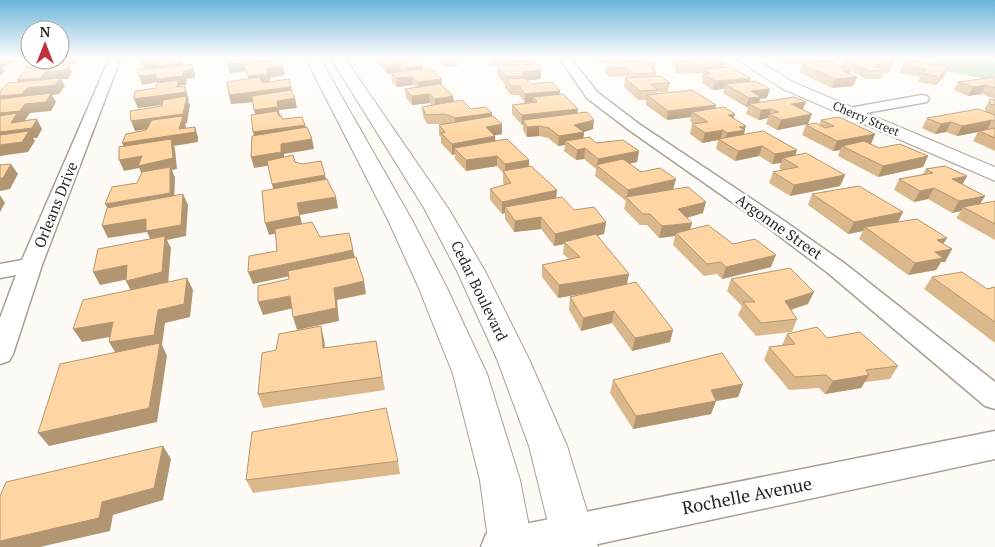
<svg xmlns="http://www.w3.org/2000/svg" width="995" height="547" font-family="'PT Serif',serif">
  <rect width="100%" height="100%" fill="#fefbf6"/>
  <polygon fill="#fdefde" points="0,57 30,57 0,92"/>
  <polygon fill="#a9d6a5" points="876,57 995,57 995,81"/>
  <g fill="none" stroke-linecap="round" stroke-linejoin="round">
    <g stroke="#a79f95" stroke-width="3">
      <g id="minor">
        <polygon points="110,57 121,57 42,265 13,354 9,361 0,364 0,318 16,275 0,278 0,264 22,260"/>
        <polygon points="559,57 570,57 597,92 639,124 780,218 844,263 995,382 995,409 985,406 828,273 766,226 629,130 587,98"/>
        <polygon points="922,95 927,96 929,99 927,102 849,116 844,115 842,112 844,109 849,108"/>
        <polygon points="995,431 995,459 584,547 481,547 486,534 499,529"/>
      </g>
    </g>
    <g stroke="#a79f95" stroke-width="2">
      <g id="tertiary">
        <polygon points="305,57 319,57 412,220 446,286 487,374 520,480 533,547 489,547 480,480 453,374 418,286 388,220"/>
        <polygon points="330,57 344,57 448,208 485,271 529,359 567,446 598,547 554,547 529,446 497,359 457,271 424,208"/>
        <polygon points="733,57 751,57 795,83 995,167 995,181 783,89"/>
      </g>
    </g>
    <use href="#minor" fill="#fff" fill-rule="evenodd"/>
    <use href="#tertiary" fill="#fff" fill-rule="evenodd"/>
  </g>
  <g fill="#dbb88c">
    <polygon points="373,57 415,57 423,66 423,69 442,85 453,96 454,101 471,109 492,113 492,116 502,134 494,135 495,136 495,141 529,160 529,166 556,198 574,210 606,222 604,234 597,236 629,274 627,284 673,330 670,342 632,351 612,323 581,331 569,310 570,297 591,292 558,298 542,277 542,265 569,259 563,254 564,244 554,246 541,229 514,232 505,219 505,213 502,214 490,200 490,189 504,185 503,182 503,173 497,166 466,171 455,159 455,154 452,155 441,143 441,137 439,135 439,125 447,124 427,124 423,116 422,107 431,105 430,103 412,105 406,98 405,89 415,87 413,85 397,87 392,82 391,73 387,74 382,68 382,66 380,66 374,61"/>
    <polygon points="438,57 454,57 457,62 457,66 444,67 438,61"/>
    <polygon points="489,57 535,57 536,64 541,79 527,80 531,84 560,91 559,95 578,109 577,113 593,129 584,132 583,138 596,143 639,151 637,162 629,164 641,172 673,189 703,213 687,218 690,229 733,244 771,267 722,279 717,274 704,276 673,245 675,236 659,238 647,225 640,225 624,209 626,201 595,176 596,169 584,159 576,160 564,151 565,145 558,146 548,138 539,136 527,137 523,130 523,125 522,125 512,114 512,105 533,102 525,103 519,95 511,95 505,88 505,85 497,75 497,66 506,65 490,65"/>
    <polygon points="593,57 642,57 643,59 643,62 656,65 655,72 656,73 656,76 670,83 668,92 657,92 657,94 715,109 734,119 745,130 744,134 845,175 840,186 790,196 769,183 773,172 782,170 779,168 781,163 772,164 759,156 735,161 716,149 718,140 702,143 690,134 692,124 694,124 690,121 691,117 667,120 646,105 646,100 638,100 624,87 625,78 628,78 626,76 609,77 605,72 606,63 597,63"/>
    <polygon points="666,57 696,57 726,64 725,67 750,82 767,98 760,99 759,103 803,110 812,114 808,124 777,130 766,124 768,118 759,120 746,114 748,107 746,107 723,93 724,89 713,90 702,83 703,78 701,77 702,73 678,74 675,71 676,66 672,63 673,61 669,61"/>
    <polygon points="774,57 826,57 825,61 818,61 818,62 841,67 844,60 841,61 832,57 863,57 894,61 889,73 883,73 881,79 866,79 850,71 849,74 857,77 853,86 832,88 799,72 802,64 785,64"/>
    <polygon points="903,64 948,67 944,76 936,85 918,82 920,77 899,73"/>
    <polygon points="995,77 995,99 981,94 968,96 954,90 958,82"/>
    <polygon points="990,99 995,100 995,151 973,141 978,132 957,136 946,132 935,134 922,128 927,118 985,111 985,108"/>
    <polygon points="821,120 875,134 871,144 879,148 928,156 923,167 878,177 838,156 840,150 833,151 802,135 806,125 819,125"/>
    <polygon points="926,169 967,176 962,185 985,196 980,204 995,201 995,240 956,218 961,211 952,213 928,199 914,202 894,190 899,179 923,174"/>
    <polygon points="812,194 903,212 898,222 947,238 943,244 952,249 945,262 941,262 936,270 908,275 859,239 863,231 848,234 808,205"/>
    <polygon points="932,277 987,289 995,287 995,343 924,289"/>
    <polygon points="731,279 808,304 791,310 797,319 792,332 756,336 738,315 742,306 727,291"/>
    <polygon points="787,334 827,338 898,366 890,379 865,382 861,388 825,394 819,388 789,390 764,360 769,347 782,345"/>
    <polygon points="324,339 325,348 376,341 385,390 263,408 258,394 276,350"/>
    <polygon points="613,380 743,384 738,397 716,401 711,414 633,429 610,393"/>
    <polygon points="398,461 400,474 253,493 246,480"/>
  </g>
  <g fill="#b29672">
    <polygon points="11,57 13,57 15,61 2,68 5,72 0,75 0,64"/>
    <polygon points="26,57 30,57 30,60 51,60 28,62"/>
    <polygon points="60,57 80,57 77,58 78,60 75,64 69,64 72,72 68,79 61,79 65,86 59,94 52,95 56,102 51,111 30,113 25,120 37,119 42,129 37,138 33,138 35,141 28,152 0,156 0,96 22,89 17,80 29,75 25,66 53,60 60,60"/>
    <polygon points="169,57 186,57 182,58 183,61 183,72 145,71 142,63"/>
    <polygon points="380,57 415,57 381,60 382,66 380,66 379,58"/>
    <polygon points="842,57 863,57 844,59 844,60 841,61"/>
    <polygon points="280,59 282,67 283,66 285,75 270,78 270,82 250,85 248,76 267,69 230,73 227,64"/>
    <polygon points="457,62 457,66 444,67 443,63"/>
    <polygon points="192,64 195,73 195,78 187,79 186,85 180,85 181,89 185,86 189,101 188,101 190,105 187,123 185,124 186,126 184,133 195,127 198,137 198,142 174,146 175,149 177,169 172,170 175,178 174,204 111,215 105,204 170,193 143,176 139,168 124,171 119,160 142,156 173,158 127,153 122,143 179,129 180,124 135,131 131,121 185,102 138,108 134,99 160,88 158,82 142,85 139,76 184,71"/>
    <polygon points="401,64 402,72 387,74 386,65"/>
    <polygon points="423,66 423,75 407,77 406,68"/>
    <polygon points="948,67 944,76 936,85 940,77"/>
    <polygon points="541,70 541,79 524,81 524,76 522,72"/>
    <polygon points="843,71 850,71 847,78 857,77 853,86 832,88 835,79"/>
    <polygon points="412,77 413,85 397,87 396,78"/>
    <polygon points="751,78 749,87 725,84 724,89 713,90 715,81"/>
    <polygon points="442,79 442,87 419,90 418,82"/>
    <polygon points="986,85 981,94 968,96 973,87"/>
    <polygon points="291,87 293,96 245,103 231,104 229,95"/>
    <polygon points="770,89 767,98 760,99 758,106 749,104 748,107 746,107 751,91"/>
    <polygon points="560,91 559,100 533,97 533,102 525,103 525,94"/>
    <polygon points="429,94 430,103 412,105 412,96"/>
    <polygon points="453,96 454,106 435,109 435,99"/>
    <polygon points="295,98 297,108 279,110 280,116 257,120 254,110 277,101"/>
    <polygon points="806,102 802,111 791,104"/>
    <polygon points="716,105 713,115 692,112 691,117 667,120 668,111"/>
    <polygon points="578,109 577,118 523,120 523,125 522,125 522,115"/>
    <polygon points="771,109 768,118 759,120 761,110"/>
    <polygon points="492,113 492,123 455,128 455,118"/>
    <polygon points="735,114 732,124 728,115"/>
    <polygon points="812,114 808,124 777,130 781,120"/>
    <polygon points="281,115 284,125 305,125 307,135 256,143 253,132 282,119"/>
    <polygon points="594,120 593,129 584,132 583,142 565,141 565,145 558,146 559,136 574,125"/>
    <polygon points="992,120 987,130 979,131 978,132 957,136 962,126"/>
    <polygon points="951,122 946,132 935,134 941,124"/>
    <polygon points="502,124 502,134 486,137 486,127"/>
    <polygon points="539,126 539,136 527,137 527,127"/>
    <polygon points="746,126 742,140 724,143 727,133 739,127"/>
    <polygon points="723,130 720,140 718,139 718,140 702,143 705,133"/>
    <polygon points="875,134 871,144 842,146 840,150 833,151 837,141"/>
    <polygon points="495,136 496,146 454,148 455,154 452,155 452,144"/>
    <polygon points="312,139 314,149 284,154 284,163 254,168 251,157 281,144"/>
    <polygon points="762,146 759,156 735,161 738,151"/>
    <polygon points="585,148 584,159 576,160 577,150"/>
    <polygon points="797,150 794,160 783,158 781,163 772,164 775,154"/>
    <polygon points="639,151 637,162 601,169 597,165 598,159"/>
    <polygon points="497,156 497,166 466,171 466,160"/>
    <polygon points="928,156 923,167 878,177 883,166"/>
    <polygon points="529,160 529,170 505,174 505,164"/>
    <polygon points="11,164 18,174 10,189 0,191 0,178"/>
    <polygon points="325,175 328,186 275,196 272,184"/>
    <polygon points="845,175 840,186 790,196 794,185"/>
    <polygon points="967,176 961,187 952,179"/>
    <polygon points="676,179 673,190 627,198 628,190"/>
    <polygon points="934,188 928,199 914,202 920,191"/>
    <polygon points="557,190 556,201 505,207 505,213 502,214 502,202"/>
    <polygon points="183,194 188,205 186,236 167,240 171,248 168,285 132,293 126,281 152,243 147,232 108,238 102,226"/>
    <polygon points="0,195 5,203 0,212"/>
    <polygon points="985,196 978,207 963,207 961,211 952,213 959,201"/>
    <polygon points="336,197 338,208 300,215 297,203"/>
    <polygon points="706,202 703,213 675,221 678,209"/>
    <polygon points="903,212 897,224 865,227 863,231 848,234 854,222"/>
    <polygon points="300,216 303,227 269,235 265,223"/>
    <polygon points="541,217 541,229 514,232 515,221"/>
    <polygon points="606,222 604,234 566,243 564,242 564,244 554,246 555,234"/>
    <polygon points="692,223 689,234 676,233 675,236 659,238 662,226"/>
    <polygon points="947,238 939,250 937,240"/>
    <polygon points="952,249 945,262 941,262 936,270 908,275 915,263 935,252"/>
    <polygon points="353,250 356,262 253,284 248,272"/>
    <polygon points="776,255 771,267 722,279 726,267"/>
    <polygon points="127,265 134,278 100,285 93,272"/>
    <polygon points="629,274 626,286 558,298 559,285"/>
    <polygon points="187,278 193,290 190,317 165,323 162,345 167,356 157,422 49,446 38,433 117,355 109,342"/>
    <polygon points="364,281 366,294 337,300 339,321 297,330 293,317 334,288"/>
    <polygon points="814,292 808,304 780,313 785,301"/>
    <polygon points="290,296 294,308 263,315 258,302"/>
    <polygon points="614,311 612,323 581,331 583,318"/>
    <polygon points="113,322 121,335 82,342 73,329"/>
    <polygon points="321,326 324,339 326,361 323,348"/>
    <polygon points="673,330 670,342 632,351 635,338"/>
    <polygon points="869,375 861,388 825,394 833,381"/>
    <polygon points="743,384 738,397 716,401 711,414 633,429 636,416 711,390"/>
    <polygon points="163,446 171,459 163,500 113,515 110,531 40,547 0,547 0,541 102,502"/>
  </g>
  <g fill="#ffd6a3" stroke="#b29672">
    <polygon points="0,57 11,57 0,64"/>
    <polygon points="142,57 180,57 180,63 158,66 158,62 142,63"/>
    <polygon points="239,57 279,57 280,59 227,64 230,60 240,59"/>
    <polygon points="399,57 415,57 423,66 406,68 401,64 386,65 381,60"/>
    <polygon points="439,57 454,57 457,62 443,63"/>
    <polygon points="506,57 535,57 536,61 508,61"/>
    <polygon points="618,57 642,57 643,59 619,59"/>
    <polygon points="677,57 717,57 726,64 679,65 676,62 690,62 686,59 679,59"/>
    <polygon points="871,57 886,57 894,61 886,61 893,64 874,65 885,70 870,71 844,59"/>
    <polygon points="30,60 53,60 50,64 25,66"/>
    <polygon points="280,60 283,66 267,69 268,74 248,76 244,65"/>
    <polygon points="908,60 948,67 940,77 922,73 926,69 903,64"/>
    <polygon points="829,61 850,71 843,71 857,77 835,79 802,64"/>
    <polygon points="652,62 656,65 648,65 656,73 634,74 628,68 610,68 606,63"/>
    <polygon points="69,64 64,70 45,72 40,78 17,80 28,68"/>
    <polygon points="192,64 192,69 184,71 183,76 156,79 156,74 139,76 139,70"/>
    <polygon points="538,64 541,70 522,72 524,76 506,77 497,66"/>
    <polygon points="730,67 751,78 715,81 704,74 711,74 703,69"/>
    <polygon points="429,68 442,79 418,82 412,77 396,78 391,73"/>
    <polygon points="661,76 670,83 651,84 658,90 640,91 625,78"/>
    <polygon points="260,77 262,83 289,79 291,87 229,95 227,82"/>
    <polygon points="995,77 995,88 986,85 973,87 958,82"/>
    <polygon points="61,78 55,85 27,88 22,94 0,96 0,92 8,83"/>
    <polygon points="525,78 531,84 552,82 560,91 525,94 519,86 511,86 506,79"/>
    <polygon points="178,80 177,87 185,86 186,92 134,99 135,91 156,88 157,83"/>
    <polygon points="755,81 770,89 751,91 761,97 749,98 725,84"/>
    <polygon points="440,84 453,96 435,99 429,94 412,96 405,89"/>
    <polygon points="291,90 295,98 277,101 278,107 254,110 252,96"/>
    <polygon points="692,90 716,105 668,111 647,95"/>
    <polygon points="51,93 46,102 25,104 20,111 0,113 0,99"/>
    <polygon points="563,94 578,109 522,115 512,105 537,102 533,97"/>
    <polygon points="187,96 183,114 131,121 130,111 162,106 163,100"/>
    <polygon points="794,97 806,102 791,104 812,114 781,120 769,114 779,112 771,109 761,110 749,104"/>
    <polygon points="990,99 995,100 995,105 990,104"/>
    <polygon points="462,100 471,109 485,107 492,113 455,118 445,114 426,115 422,107"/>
    <polygon points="724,107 735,114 728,115 746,126 739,127 745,130 727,133 723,130 705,133 692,124 708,122 692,112"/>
    <polygon points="978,109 995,115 995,121 992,120 962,126 951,122 941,124 927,118"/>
    <polygon points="277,111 279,116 281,115 282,119 302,117 305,125 253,132 251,115"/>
    <polygon points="587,112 594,120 574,125 584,132 559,136 549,128 539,126 527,127 523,120"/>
    <polygon points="17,113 11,123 37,119 32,128 0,132 0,116"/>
    <polygon points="183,116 179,129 195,127 195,132 122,143 126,134 146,130 152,120"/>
    <polygon points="493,116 502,124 486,127 495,136 452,144 441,133 445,132 439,125"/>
    <polygon points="839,117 875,134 837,141 806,125 816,123 825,128 834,126 821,120"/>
    <polygon points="307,127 312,139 281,144 281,152 251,157 252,136"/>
    <polygon points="995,128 995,138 979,131"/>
    <polygon points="29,131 22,142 0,145 0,135"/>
    <polygon points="763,131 797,150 775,154 762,146 738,151 718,139"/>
    <polygon points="590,137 596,143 623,140 639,151 598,159 585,148 577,150 565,141"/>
    <polygon points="171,139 173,158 138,166 142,156 119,160 119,147"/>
    <polygon points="507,139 529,160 505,164 497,156 466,160 454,148"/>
    <polygon points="864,141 879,148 900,144 928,156 883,166 842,146"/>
    <polygon points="806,153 845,175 794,185 773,172 798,167 783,158"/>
    <polygon points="293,155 295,162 302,164 321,161 325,175 272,184 267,161"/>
    <polygon points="623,159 641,172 660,168 676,179 628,190 596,165"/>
    <polygon points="11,164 3,178 0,178 0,165"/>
    <polygon points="531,166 557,190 502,202 490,189 511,183 503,171"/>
    <polygon points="945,166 967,176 952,179 985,196 959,201 934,188 920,191 899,179 933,173 926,169"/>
    <polygon points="170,167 170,193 105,204 112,187 137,183 142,172"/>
    <polygon points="327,179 336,197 297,203 300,216 265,223 262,191"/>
    <polygon points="859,186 903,212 854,222 812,194"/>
    <polygon points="688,187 706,202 678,209 692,223 662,226 650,214 643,214 626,197"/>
    <polygon points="183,194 181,225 146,231 146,219 102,226 107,208"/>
    <polygon points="562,197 574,210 594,207 606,222 555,234 541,217 515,221 505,207"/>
    <polygon points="995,201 995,224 963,207"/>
    <polygon points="917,219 947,238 937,240 952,249 935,252 943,258 915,263 865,227"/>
    <polygon points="312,222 320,237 349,233 353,250 248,272 249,256 277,251 275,229"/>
    <polygon points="708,225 733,244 755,239 776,255 726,267 721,262 707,264 676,233"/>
    <polygon points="596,234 629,274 559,285 542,265 580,257 564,242"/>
    <polygon points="165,236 162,272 126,281 127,265 93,272 98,249"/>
    <polygon points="356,257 364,281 334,288 336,308 293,317 290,296 258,302 258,286 289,279 288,271"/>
    <polygon points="790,268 814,292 785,301 797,319 761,323 743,302 755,302 731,279"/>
    <polygon points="962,272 987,289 995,287 995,322 932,277"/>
    <polygon points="187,278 184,304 158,310 154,335 109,342 113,322 73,329 83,300"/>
    <polygon points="636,282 673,330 635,338 614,311 583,318 570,297"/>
    <polygon points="321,326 323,348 376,341 382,377 258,394 262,353 276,350 279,334"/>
    <polygon points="817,327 827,338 860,332 898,366 866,370 869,375 833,381 826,375 795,377 769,347 795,344 787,334"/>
    <polygon points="160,343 149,408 38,433 60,364"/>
    <polygon points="722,353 743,384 711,390 716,401 636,416 613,380"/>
    <polygon points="386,408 398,461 246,480 252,432"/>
    <polygon points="163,446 154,488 102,502 99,518 0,541 0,496 6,482"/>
  </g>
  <linearGradient id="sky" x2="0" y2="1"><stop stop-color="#69b4db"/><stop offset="0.43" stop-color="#fffdfb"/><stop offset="1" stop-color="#fffdfb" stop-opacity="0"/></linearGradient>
  <rect width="995" height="134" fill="url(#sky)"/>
  <g text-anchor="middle" stroke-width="5" stroke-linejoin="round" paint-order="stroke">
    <g font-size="12" fill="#2b2824" stroke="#fff">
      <text transform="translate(866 119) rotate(23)" y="4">Cherry Street</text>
    </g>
    <g font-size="15" fill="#2b2824" stroke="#fff">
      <text transform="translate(56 205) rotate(-68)" y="5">Orleans Drive</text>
      <text transform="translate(779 227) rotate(35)" y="5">Argonne Street</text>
      <text transform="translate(479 291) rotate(64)" y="5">Cedar Boulevard</text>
    </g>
    <g font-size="18" fill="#2b2824" stroke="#fff">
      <text transform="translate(747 496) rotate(-11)" y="6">Rochelle Avenue</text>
    </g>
  </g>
  <g transform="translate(45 45)"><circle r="24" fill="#ffffff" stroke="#aaa9a7"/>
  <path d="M0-4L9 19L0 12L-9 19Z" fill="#c2323c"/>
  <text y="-8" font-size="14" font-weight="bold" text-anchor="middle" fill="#2b2824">N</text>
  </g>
</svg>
